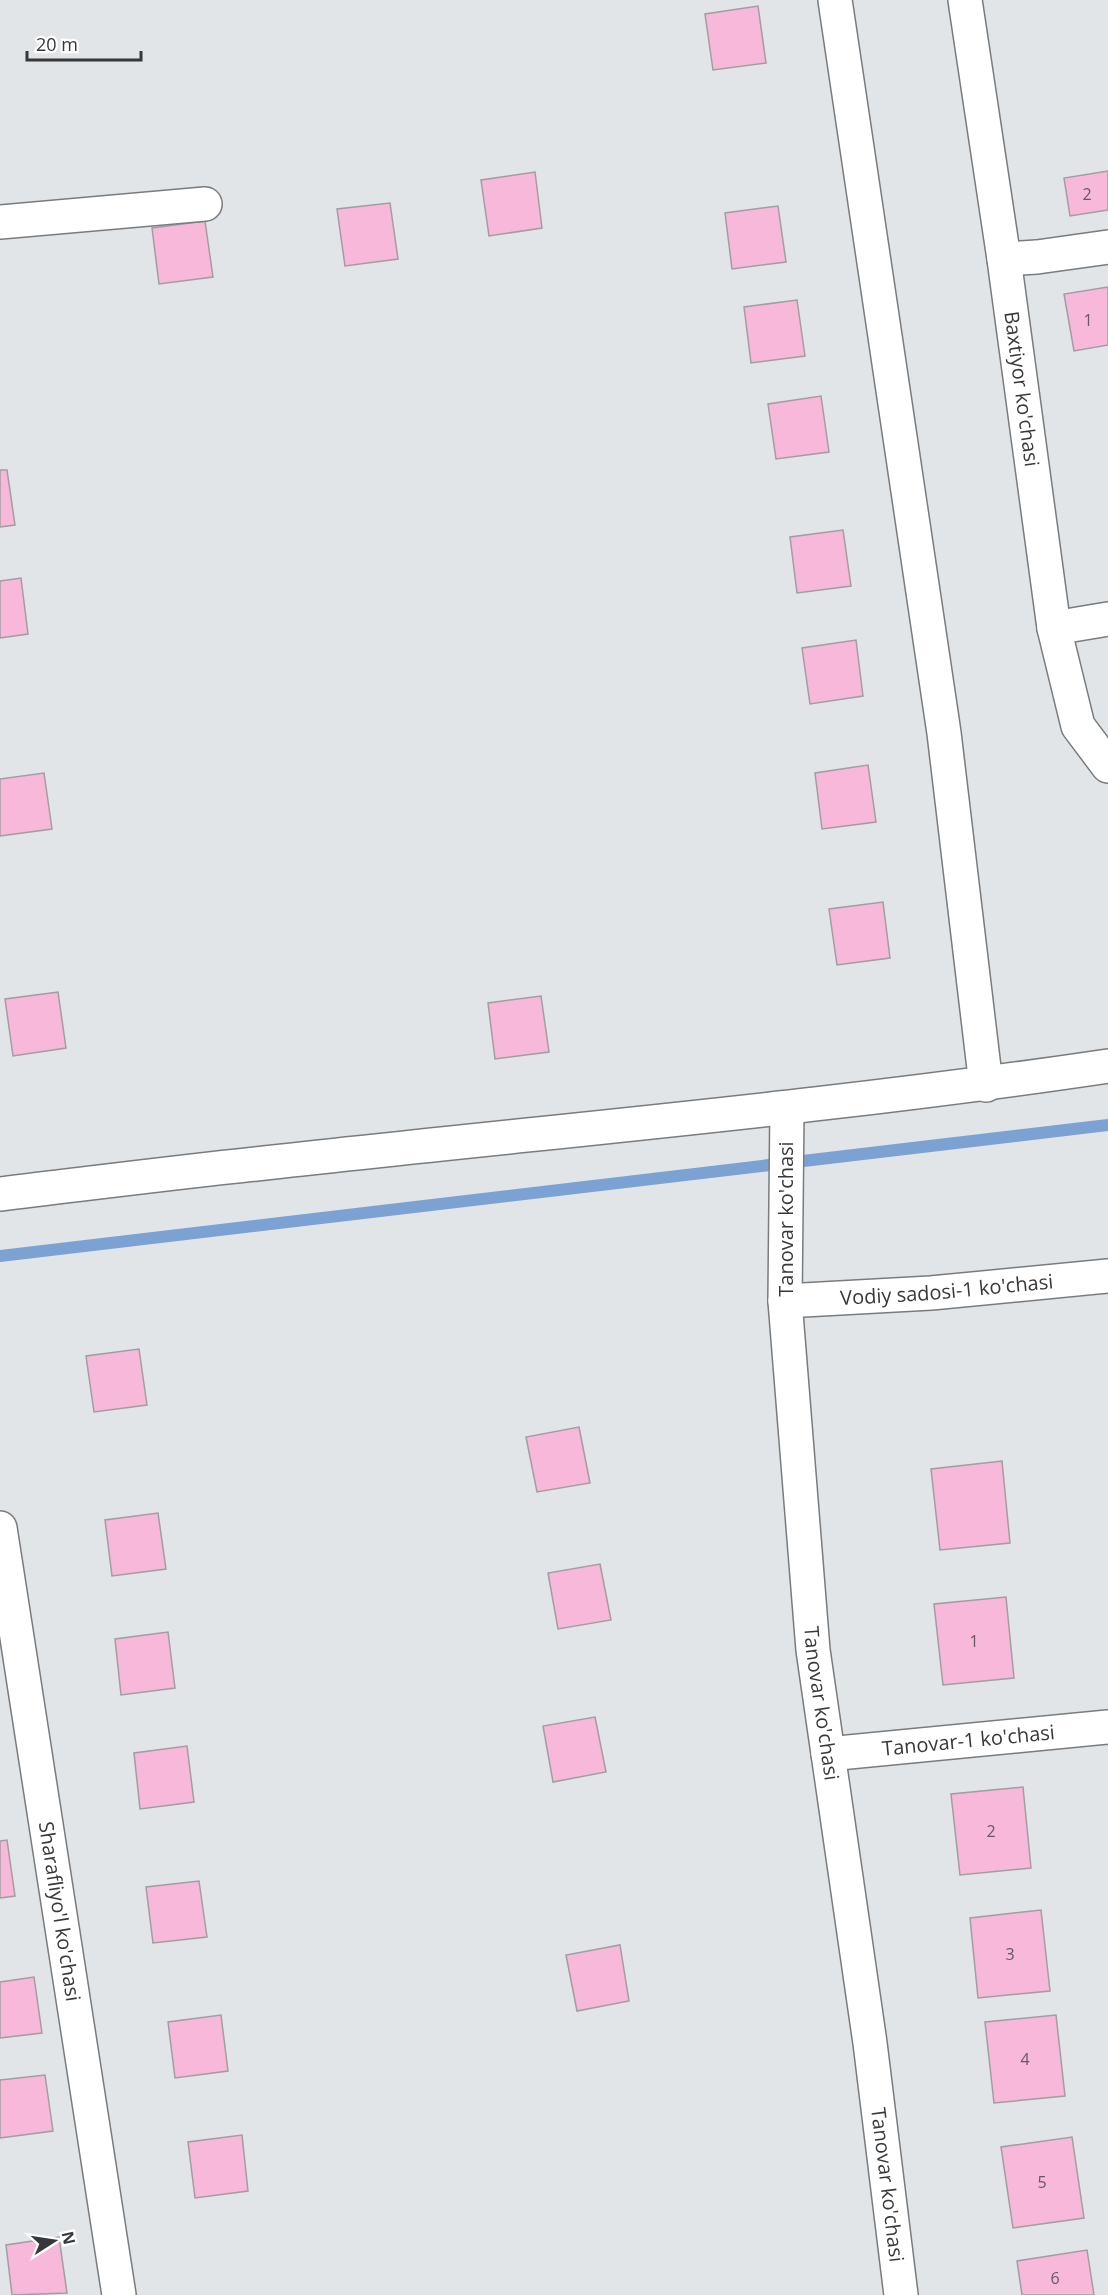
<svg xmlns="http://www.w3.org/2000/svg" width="1108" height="2295" font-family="'Open Sans',sans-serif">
  <rect width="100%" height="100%" fill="#e1e5e8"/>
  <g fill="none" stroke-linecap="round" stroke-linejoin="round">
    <polyline stroke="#7ca1d3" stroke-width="12" points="0,1256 1108,1125"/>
  </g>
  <g fill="#f7b8d9" stroke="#a29da0" stroke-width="1.5">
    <polygon points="758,6 766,63 713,70 705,14"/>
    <polygon points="1108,171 1108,210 1070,216 1064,178"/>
    <polygon points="535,172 542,228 489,236 481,180"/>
    <polygon points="390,203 398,259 345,266 337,209"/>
    <polygon points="778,206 786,262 732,269 725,213"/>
    <polygon points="205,221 213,277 159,284 152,228"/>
    <polygon points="1108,287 1108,345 1074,351 1064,294"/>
    <polygon points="797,300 805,356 751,363 744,307"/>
    <polygon points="821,396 829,452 776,459 768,404"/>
    <polygon points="0,470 7,470 15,525 0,527"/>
    <polygon points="843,530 851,586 797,593 790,537"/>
    <polygon points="21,578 28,634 0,638 0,581"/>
    <polygon points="856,640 863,696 810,704 802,648"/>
    <polygon points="868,765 876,822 822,829 815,773"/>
    <polygon points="44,773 52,829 0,836 0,779"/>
    <polygon points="883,902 890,958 837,965 829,909"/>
    <polygon points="58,992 66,1048 13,1056 5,999"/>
    <polygon points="541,996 549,1052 495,1059 488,1003"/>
    <polygon points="139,1349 147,1405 94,1412 86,1356"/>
    <polygon points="579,1427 590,1483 537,1492 526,1437"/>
    <polygon points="1002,1461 1010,1543 940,1550 931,1469"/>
    <polygon points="158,1513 166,1569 112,1576 105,1520"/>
    <polygon points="600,1564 611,1620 558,1629 548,1573"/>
    <polygon points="1006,1597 1014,1678 943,1685 934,1604"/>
    <polygon points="168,1632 175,1688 121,1695 115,1639"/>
    <polygon points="595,1717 606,1772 553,1782 543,1726"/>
    <polygon points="187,1746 194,1802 140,1809 134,1753"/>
    <polygon points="1023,1787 1031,1868 960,1875 951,1794"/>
    <polygon points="7,1840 15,1896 0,1898 0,1841"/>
    <polygon points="199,1881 207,1937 153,1943 146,1887"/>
    <polygon points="1041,1910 1050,1991 978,1998 970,1918"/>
    <polygon points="620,1945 629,2001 577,2011 566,1955"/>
    <polygon points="34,1977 42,2033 0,2038 0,1982"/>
    <polygon points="221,2015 228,2071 175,2078 168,2022"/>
    <polygon points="1056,2015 1065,2096 994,2103 985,2022"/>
    <polygon points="45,2075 53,2131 0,2138 0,2080"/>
    <polygon points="242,2135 248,2191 195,2198 188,2142"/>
    <polygon points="1072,2137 1084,2218 1013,2228 1001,2147"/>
    <polygon points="59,2237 67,2293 12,2295 6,2245"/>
    <polygon points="1087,2250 1094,2295 1022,2295 1017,2261"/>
  </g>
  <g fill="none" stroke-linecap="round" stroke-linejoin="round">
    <g stroke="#787c7f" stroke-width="36">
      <g id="street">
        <polyline points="835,0 944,733 986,1085"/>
        <path id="s1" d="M965,0L1004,259L1054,628L1078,726L1108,766"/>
        <polyline points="0,222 205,204"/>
        <polyline points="1004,259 1037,257 1108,247"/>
        <polyline points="1054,628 1108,619"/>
        <path id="s2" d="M787,1108L785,1301L813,1650L870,2043L901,2295"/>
        <path d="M0,1194C85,1184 171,1173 256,1164C540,1132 825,1108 1108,1066"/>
        <path id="s3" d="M785,1301L931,1293L1108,1276"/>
        <path id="s4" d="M0,1528L119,2295"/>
        <path id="s5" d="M828,1754L1108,1727"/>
      </g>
    </g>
    <use href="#street" stroke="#fff" stroke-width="33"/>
  </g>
  <g text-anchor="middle" stroke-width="4.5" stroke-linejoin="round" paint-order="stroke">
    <g font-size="16" fill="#675862">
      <text x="1087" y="200">2</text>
      <text x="1088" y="326">1</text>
      <text x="974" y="1647">1</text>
      <text x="991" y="1837">2</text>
      <text x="1010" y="1960">3</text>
      <text x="1025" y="2065">4</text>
      <text x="1042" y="2188">5</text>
      <text x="1055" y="2284">6</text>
    </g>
    <g font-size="20" fill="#37383a" stroke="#fff">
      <text dy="7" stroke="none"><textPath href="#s1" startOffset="393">Baxtiyor ko'chasi</textPath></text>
      <text transform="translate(786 1219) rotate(-90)" y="7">Tanovar ko'chasi</text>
      <text dy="7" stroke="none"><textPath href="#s3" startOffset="162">Vodiy sadosi-1 ko'chasi</textPath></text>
      <text dy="7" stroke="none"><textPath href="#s2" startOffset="597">Tanovar ko'chasi</textPath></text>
      <text dy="7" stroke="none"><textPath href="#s5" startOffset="141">Tanovar-1 ko'chasi</textPath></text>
      <text dy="7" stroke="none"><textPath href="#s4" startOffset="388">Sharafliyo'l ko'chasi</textPath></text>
      <text dy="7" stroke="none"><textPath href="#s2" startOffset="1083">Tanovar ko'chasi</textPath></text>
    </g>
  </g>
  <g transform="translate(54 2241) rotate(78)" stroke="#ffffff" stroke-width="4.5" paint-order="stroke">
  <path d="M0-4.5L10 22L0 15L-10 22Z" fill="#37383a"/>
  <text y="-9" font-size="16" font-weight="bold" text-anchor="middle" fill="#37383a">N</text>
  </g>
  <path d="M27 51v9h114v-9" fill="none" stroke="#37383a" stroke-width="3"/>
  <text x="36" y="51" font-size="18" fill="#37383a" stroke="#ffffff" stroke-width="4.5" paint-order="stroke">20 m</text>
</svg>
